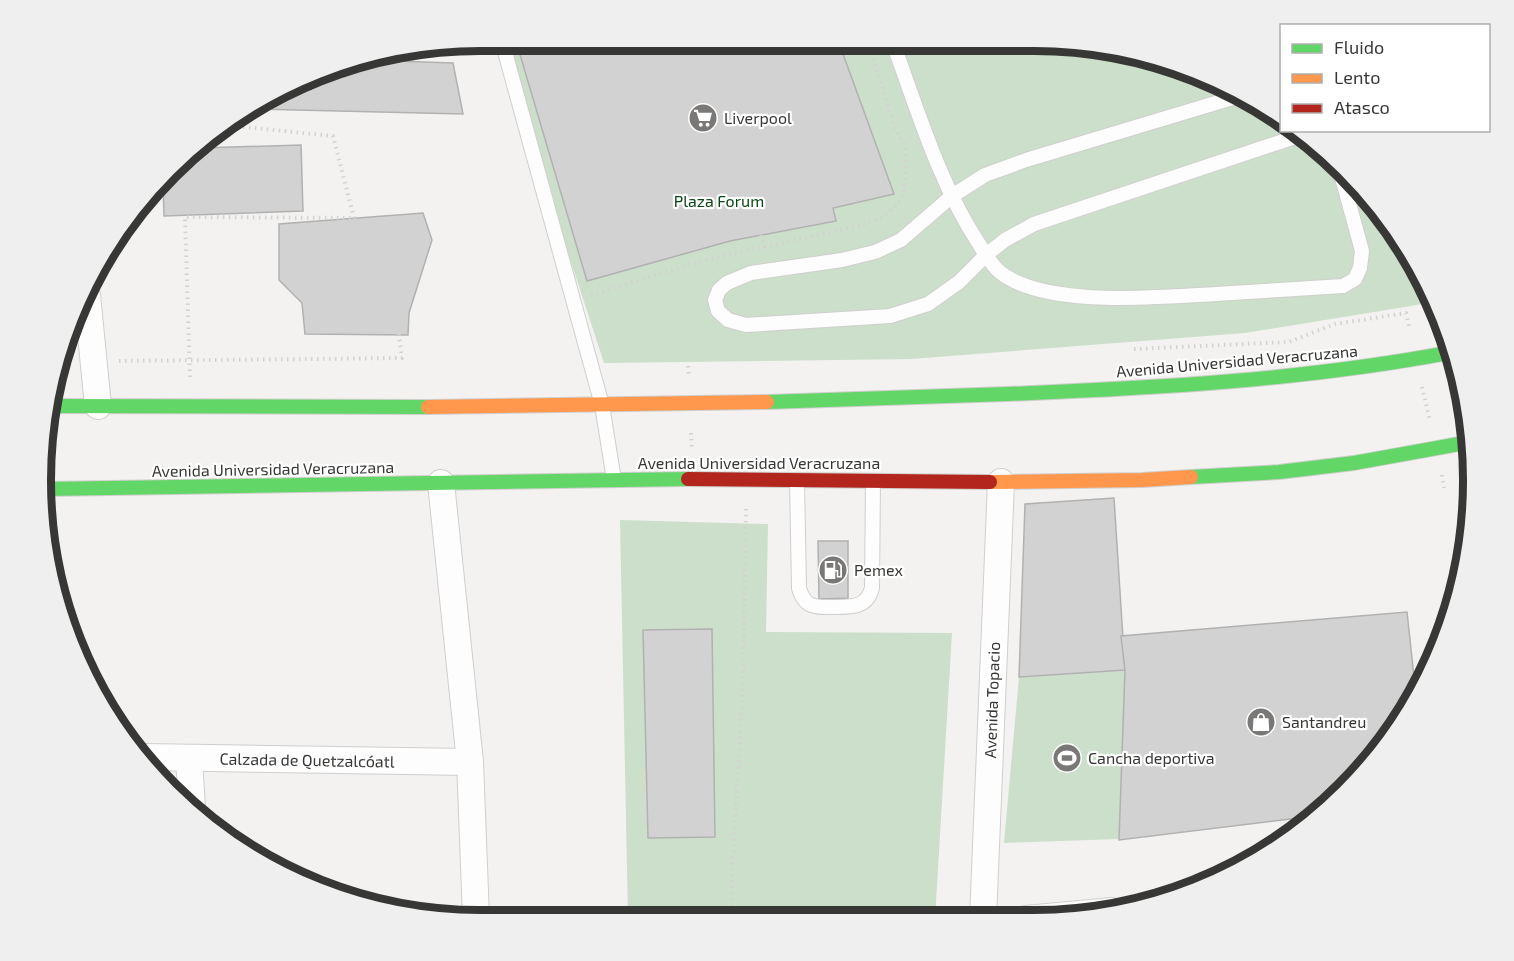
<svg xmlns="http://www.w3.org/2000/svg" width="1514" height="961" font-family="'Exo 2',sans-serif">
  <rect width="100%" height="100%" fill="#f3f2f0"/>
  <g fill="#cbdfca">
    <polygon points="499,41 1091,44 1202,74 1281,120 1282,130 1302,132 1365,191 1409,252 1423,304 1245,333 911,359 604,363"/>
    <polygon points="620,520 768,524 766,632 952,633 935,919 628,918"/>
    <polygon points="1125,670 1119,839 1004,843 1019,677"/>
  </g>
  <g fill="#d3d2d2" stroke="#b2b1b1" stroke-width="1.5">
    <polygon points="516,41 839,43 894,194 833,208 836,221 730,241 587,281"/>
    <polygon points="365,60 453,63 463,114 254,109 254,106 339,64"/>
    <polygon points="301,145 303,211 164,216 163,183 200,148"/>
    <polygon points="423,213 432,240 409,313 408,335 305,334 302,303 279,280 279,224"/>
    <polygon points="1114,498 1125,670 1019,677 1025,504"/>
    <polygon points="818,541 848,541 848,598 819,599"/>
    <polygon points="1407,612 1416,695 1382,749 1315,816 1119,840 1125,670 1121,636"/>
    <polygon points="712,629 715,837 648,838 643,630"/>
  </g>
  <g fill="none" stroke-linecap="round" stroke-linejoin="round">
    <g stroke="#d0cfcd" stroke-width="16">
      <g id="lane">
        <polyline points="502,41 602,405 614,480"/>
        <path d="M893,43C918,111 939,183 979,244C985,254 992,266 1001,273C1047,308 1159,297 1216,294C1258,291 1301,289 1343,286L1355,279L1360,268L1362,251L1339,167"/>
        <polyline points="1239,96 1026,160 985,175 952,196 901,240 875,252 842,260 751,273 727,283 719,290 715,300 718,311 728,320 746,325 890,316 928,304 959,282 986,255 1005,240 1034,224 1304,134"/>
        <path d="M797,481L799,588C801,595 803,600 809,604C816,608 825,607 833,607C851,607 867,608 872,588L873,481"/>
      </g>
    </g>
    <g stroke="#d0cfcd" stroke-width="28">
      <g id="street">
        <polyline points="87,295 98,406"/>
        <polyline points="441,483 470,762 476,917"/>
        <polyline points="145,757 470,762"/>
        <polyline points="189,759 192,807"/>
        <polyline points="983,919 1001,482"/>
        <polyline points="1026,919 1112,911"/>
      </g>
    </g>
    <g stroke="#d0cfcd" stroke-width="16">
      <g id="fast">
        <polyline points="1444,325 1467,410"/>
        <path d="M767,402C847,400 927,397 1007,394C1157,388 1305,380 1453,352"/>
        <polyline points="51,406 428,407"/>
        <polyline points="1191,477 1279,472 1354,463 1470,442"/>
        <polyline points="45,489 688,479"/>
      </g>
    </g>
    <g stroke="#d0cfcd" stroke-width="16">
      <g id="slow">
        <polyline points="428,407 767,402"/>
        <polyline points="990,482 1142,480 1191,477"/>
      </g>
    </g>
    <g stroke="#d0cfcd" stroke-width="16">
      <polyline id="jam" points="688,479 990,482"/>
    </g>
    <g stroke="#d2d2d1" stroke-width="4" stroke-dasharray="1.5 4.5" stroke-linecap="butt">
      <polyline points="225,125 333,136 354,218 353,232"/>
      <polyline points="761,235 764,249"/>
      <polyline points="591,295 705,260 858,226 885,216 901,200 905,180 906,148 894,126 869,43"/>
      <polyline points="1134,349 1289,342 1335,324 1406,313 1410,330"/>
      <polyline points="119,361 402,358 396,313 417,250 409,228 288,236 291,275 317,307"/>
      <polyline points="688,366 689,375"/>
      <polyline points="190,377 185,217 354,218"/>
      <polyline points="1422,387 1430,421"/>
      <polyline points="691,433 692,450"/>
      <polyline points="1442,475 1444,488"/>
      <polyline points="731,918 732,872 743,686 746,508"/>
    </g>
    <use href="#lane" stroke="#fdfdfd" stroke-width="14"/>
    <use href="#street" stroke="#fdfdfd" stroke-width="26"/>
    <use href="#fast" stroke="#63d668" stroke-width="14"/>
    <use href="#slow" stroke="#ff974d" stroke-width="14"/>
    <use href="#jam" stroke="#b3261e" stroke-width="14"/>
  </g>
  <defs>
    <g id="supermarket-disc" transform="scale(1.5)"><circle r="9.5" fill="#797876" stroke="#fff"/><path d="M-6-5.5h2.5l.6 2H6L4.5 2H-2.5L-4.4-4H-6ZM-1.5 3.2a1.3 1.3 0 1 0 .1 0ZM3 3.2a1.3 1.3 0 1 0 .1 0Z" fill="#fff"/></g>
    <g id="fuel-disc" transform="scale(1.5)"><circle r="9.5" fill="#797876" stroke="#fff"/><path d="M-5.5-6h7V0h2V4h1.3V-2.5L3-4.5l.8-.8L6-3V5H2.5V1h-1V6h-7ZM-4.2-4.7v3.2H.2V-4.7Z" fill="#fff"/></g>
    <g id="shop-disc" transform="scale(1.5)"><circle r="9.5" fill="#797876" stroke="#fff"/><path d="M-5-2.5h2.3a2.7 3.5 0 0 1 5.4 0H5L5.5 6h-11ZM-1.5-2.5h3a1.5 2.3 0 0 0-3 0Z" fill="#fff"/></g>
    <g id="stadium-disc" transform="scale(1.5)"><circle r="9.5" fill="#797876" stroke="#fff"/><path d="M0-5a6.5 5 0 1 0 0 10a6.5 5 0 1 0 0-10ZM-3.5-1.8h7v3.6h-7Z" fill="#fff"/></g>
  </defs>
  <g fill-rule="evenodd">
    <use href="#supermarket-disc" x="703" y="118"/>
    <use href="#fuel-disc" x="833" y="570"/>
    <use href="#shop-disc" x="1261" y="722"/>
    <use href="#stadium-disc" x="1067" y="758"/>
  </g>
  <g text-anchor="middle" stroke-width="4.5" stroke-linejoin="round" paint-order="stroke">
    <g font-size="16" fill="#373735" stroke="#fff" text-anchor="start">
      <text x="724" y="124">Liverpool</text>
      <text x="854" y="576">Pemex</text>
      <text x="1282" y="728">Santandreu</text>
      <text x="1088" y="764">Cancha deportiva</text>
    </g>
    <g font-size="16" fill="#084612" stroke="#fff">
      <text x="719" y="207">Plaza Forum</text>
    </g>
    <g font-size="16" fill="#373735" stroke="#fff">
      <text transform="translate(1237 361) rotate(-5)" y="6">Avenida Universidad Veracruzana</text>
      <text x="759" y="469">Avenida Universidad Veracruzana</text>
      <text transform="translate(273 469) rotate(-1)" y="6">Avenida Universidad Veracruzana</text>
      <text transform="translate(992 700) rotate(-88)" y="6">Avenida Topacio</text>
      <text transform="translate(307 760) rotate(1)" y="6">Calzada de Quetzalcóatl</text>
    </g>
  </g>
  <path d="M0 0H1514V961H0ZM480 51H1034A429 429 0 0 1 1463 480V481A429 429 0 0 1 1034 910H480A429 429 0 0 1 51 481V480A429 429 0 0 1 480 51Z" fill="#efefef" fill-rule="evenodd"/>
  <path fill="none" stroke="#373735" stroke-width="8" d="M480 51H1034A429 429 0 0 1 1463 480V481A429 429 0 0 1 1034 910H480A429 429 0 0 1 51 481V480A429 429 0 0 1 480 51Z"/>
  <rect x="1280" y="24" width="210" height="108" fill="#ffffff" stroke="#afafae" stroke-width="1.5"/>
  <rect x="1292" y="44" width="30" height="9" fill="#63d668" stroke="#afafae" stroke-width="1.5"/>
  <text x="1334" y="54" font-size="18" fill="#373735">Fluido</text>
  <rect x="1292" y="74" width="30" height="9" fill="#ff974d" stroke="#afafae" stroke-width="1.5"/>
  <text x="1334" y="84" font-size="18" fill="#373735">Lento</text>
  <rect x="1292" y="104" width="30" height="9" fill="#b3261e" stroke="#afafae" stroke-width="1.5"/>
  <text x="1334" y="114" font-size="18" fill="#373735">Atasco</text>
</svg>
